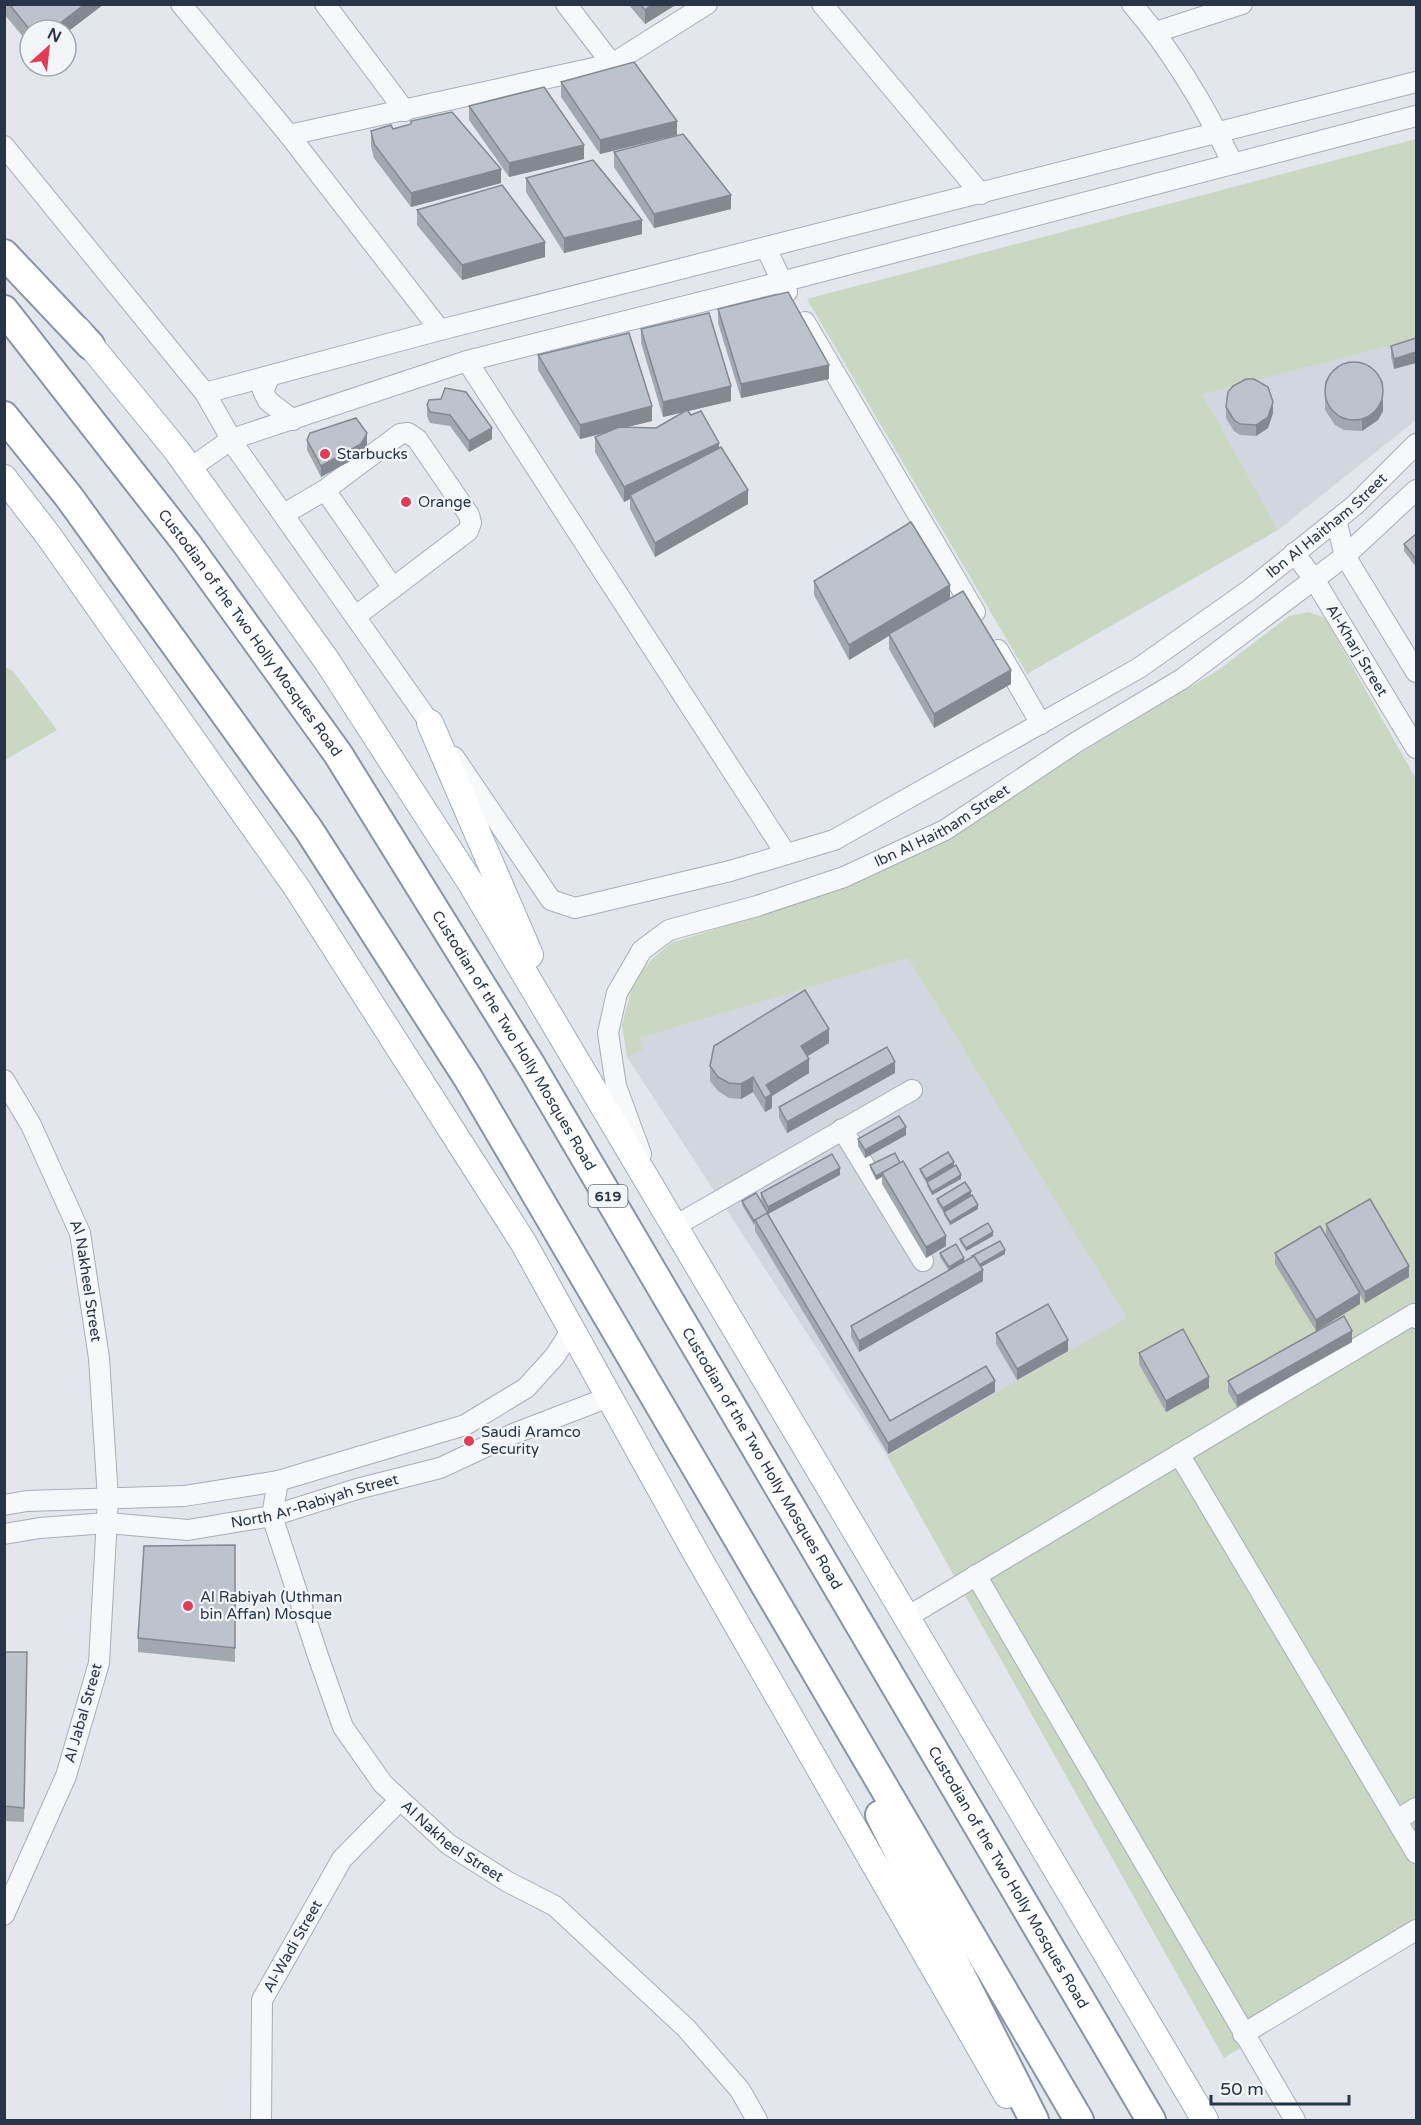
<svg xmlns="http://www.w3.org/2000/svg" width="1421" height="2125" font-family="'Varela Round',sans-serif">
  <rect width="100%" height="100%" fill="#e3e7ed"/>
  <g fill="#d1d6df">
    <polygon points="1416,339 1416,420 1278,530 1201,394"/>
    <polygon points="908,958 1129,1320 887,1456 627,1057 643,1050 640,1038"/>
  </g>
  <g fill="#c9d7c3">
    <polygon points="1416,139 1416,339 1202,394 1278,530 1027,674 807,299"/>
    <polygon points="1309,612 1325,618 1416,779 1416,1940 1224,2058 887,1456 1127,1318 908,958 640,1038 643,1050 627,1057 622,1025 634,980 653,958 671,943 832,892 925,847 1220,669 1289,616"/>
    <polygon points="5,667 13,671 57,730 5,760"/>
  </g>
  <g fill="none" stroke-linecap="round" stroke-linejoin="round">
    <g stroke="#a7aeb8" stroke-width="22">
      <g id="minor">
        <polyline points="181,4 289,135 440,330"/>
        <polyline points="325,4 405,111"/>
        <polyline points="566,4 612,64"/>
        <polyline points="822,4 981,194"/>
        <path d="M1132,4C1173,52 1206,108 1233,164"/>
        <polyline points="1156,32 1242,4"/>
        <polyline points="289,135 612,64 707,4"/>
        <polyline points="4,146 205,393 237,449 437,733"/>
        <polyline points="766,248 787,292"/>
        <polyline points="805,322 975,612"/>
        <polyline points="467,361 786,854"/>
        <polyline points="270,376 263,391 268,401 293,420"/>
        <polyline points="205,393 440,330 1416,82"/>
        <polyline points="189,469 232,439 467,361 781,282 1416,116"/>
        <polyline points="325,490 400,434 408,433 417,439 469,515 471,523 468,531 393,588"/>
        <polyline points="284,514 325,490 393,588 356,616"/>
        <polyline points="1336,520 1345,556 1416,672"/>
        <path id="s1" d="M1294,553L1314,579L1416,748"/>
        <polyline points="998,650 1041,724"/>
        <path id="s2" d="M454,757L551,900L575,908L730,871L834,840L1139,668L1248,591L1355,505L1416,444"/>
        <path id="s3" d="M4,1080L31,1125L80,1233L99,1358L108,1499L99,1663L66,1776L4,1915"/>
        <polyline points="842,1129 923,1261"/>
        <path id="s4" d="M641,1154L616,1086L608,1033L617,993L642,950L669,930L757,906L844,877L945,830L1075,743L1182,679L1345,556L1416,490"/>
        <polyline points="675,1226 912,1090"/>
        <polyline points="1179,1454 1416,1853"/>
        <path id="s5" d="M278,1481L272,1516L318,1656L343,1727L383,1784L448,1844L508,1882L555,1906L686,2028L740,2090L757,2120"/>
        <polyline points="4,1505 27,1501 184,1496 278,1481 465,1425 526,1388 555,1356 572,1329"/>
        <path id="s6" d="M4,1534L40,1528L107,1523L188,1530L272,1516L357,1489L440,1468L513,1434L609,1397"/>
        <polyline points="976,1575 1295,2120"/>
        <polyline points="907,1617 1414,1314 1416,1318"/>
        <polyline points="1397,1820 1416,1808"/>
        <polyline points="1243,2034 1416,1930"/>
        <path id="s7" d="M261,2120L262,2000L342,1859L400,1800"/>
      </g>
    </g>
    <g stroke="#a1abba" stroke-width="28">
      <g id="major">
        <polyline points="78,330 177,451 327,661 472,885 1205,2120"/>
        <polyline points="4,478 48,535 297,888 523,1242 697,1555 1007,2095"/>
        <polyline points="430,723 530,955"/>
      </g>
    </g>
    <g stroke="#8894a5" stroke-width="32">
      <g id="highway">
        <polyline points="4,254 90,345"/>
        <path id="s8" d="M4,310L187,544L338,754L532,1067L1151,2120"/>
        <polyline points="4,416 69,497 309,830 468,1078 1079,2120"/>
        <polyline points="880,1815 1034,2120"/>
      </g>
    </g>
    <use href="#minor" stroke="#f6f8fa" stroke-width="20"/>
    <use href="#major" stroke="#fff" stroke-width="26"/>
    <use href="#highway" stroke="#fff" stroke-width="28"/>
  </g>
  <g fill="#a2a8b0">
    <polygon points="4,4 104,4 66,33 66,30 30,30 30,45 4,14"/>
    <polygon points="628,4 677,4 645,24"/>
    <polygon points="561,82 677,135 600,154 561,97"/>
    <polygon points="469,106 584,159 509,177 469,120"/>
    <polygon points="393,129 501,183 411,207 374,158 371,146 371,131"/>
    <polygon points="614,152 731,209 654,228 614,167"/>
    <polygon points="526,178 642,234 564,253 526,192"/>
    <polygon points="417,210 545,257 462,280 417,225"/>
    <polygon points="718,309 829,379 741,398 718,323"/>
    <polygon points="641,329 731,401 688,411 719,448 748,504 655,557 630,509 630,499 624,502 595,452 595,437 605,433 580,439 538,370 538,355 652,421 626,427 656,428 684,412 663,417 641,343"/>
    <polygon points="1416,338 1394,369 1391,357 1391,346"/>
    <polygon points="1325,381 1383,381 1383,411 1378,420 1362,431 1344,430 1335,425 1325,410"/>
    <polygon points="429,400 492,439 469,452 450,426 430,423 427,416 427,405"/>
    <polygon points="1226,407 1273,413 1268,428 1256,436 1240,435 1234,431 1226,418"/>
    <polygon points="307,440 367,444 361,455 321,477 307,450"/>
    <polygon points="1416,534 1416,567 1404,551 1404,544"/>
    <polygon points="814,581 950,598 1011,684 934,728 889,649 889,636 849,660 814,595"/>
    <polygon points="829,1043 808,1056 809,1073 772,1096 772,1108 765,1112 753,1092 741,1099 729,1098 718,1091 710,1081 710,1066"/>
    <polygon points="895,1073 787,1133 779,1118 779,1107"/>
    <polygon points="906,1135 865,1158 858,1146 858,1139"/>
    <polygon points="900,1163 946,1246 926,1258 882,1184 882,1177 876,1180 870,1168 870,1165"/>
    <polygon points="954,1166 926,1182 920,1172 920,1169"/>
    <polygon points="840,1175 768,1214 890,1421 995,1392 888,1454 755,1231 755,1224 754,1225 742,1205 742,1201 761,1201 761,1193"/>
    <polygon points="961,1179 932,1195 927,1186 927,1182"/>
    <polygon points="971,1195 943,1212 937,1202 937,1199"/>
    <polygon points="978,1209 950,1225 944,1215 944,1212"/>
    <polygon points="1326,1224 1409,1277 1365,1303 1360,1295 1360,1304 1316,1331 1275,1264 1275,1253 1343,1265 1326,1235"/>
    <polygon points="993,1236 966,1251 960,1242 960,1239"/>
    <polygon points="940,1253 964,1262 1005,1254 981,1267 983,1281 859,1352 851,1337 851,1326 949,1271 940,1257"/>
    <polygon points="996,1333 1068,1351 1017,1380 996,1344"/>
    <polygon points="1352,1342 1237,1407 1228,1392 1228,1381"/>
    <polygon points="1139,1353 1209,1388 1166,1412 1139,1364"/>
    <polygon points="235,1545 235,1662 138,1652 138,1638"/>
    <polygon points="4,1652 27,1667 24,1822 4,1821"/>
  </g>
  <g fill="#848890">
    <polygon points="85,4 104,4 66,33 66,30 51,30"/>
    <polygon points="653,4 677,4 645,24 645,10"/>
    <polygon points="677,121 677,135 600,154 600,140"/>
    <polygon points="584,145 584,159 509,177 509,163"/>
    <polygon points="501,169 501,183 411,207 411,193"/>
    <polygon points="731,195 731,209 654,228 654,214"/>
    <polygon points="642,220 642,234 564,253 564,238"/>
    <polygon points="545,242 545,257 462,280 462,265"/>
    <polygon points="1416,352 1416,363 1394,369 1394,359"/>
    <polygon points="829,365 829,379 741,398 741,384"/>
    <polygon points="731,386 731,401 663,417 663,402"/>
    <polygon points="1383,400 1383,411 1378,420 1362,431 1362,420"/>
    <polygon points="1273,402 1273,413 1268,428 1256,436 1256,425"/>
    <polygon points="652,406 652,421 580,439 580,425"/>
    <polygon points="492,428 492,439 469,452 469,441"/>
    <polygon points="367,433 367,444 361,455 321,477 321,466"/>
    <polygon points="719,443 719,457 630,495 630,499 624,502 624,487"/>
    <polygon points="748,490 748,504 655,557 655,543"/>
    <polygon points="950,585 950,599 849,660 849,645"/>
    <polygon points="1011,670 1011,684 934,728 934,714"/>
    <polygon points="829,1029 829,1043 801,1060 801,1046"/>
    <polygon points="809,1059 809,1073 772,1096 772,1108 765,1112 766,1085"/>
    <polygon points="895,1062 895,1073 787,1133 787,1122"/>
    <polygon points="753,1077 753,1092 741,1099 741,1084"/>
    <polygon points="906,1127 906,1135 865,1158 865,1150"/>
    <polygon points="954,1162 954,1166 926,1182 926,1179"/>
    <polygon points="840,1168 840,1175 768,1214 757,1223 768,1213 768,1207"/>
    <polygon points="882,1173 882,1177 876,1180 876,1176"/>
    <polygon points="961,1175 961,1179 932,1195 932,1192"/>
    <polygon points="971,1191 971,1195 943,1212 943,1208"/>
    <polygon points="978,1205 978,1209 950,1225 950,1222"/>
    <polygon points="993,1232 993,1236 966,1251 966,1248"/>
    <polygon points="946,1236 946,1246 926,1258 926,1247"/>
    <polygon points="1005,1250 1005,1254 977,1269 977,1265"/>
    <polygon points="964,1258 964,1262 949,1271 949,1267"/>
    <polygon points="1409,1266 1409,1277 1365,1303 1365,1292"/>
    <polygon points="983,1270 983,1281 859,1352 859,1341"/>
    <polygon points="1360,1293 1360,1304 1316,1331 1316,1320"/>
    <polygon points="1352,1331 1352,1342 1237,1407 1237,1396"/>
    <polygon points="1068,1340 1068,1351 1017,1380 1017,1369"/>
    <polygon points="1209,1377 1209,1388 1166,1412 1166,1401"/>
    <polygon points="995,1381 995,1392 888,1454 888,1443"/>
  </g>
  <g fill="#bcc3cd" stroke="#848890" stroke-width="1.5">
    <polygon points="9,4 85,4 51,30 30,30"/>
    <polygon points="640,4 653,4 645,10"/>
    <polygon points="634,62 677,121 600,140 561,82"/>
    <polygon points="544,87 584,145 509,163 469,106"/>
    <polygon points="452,112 501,169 411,193 374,144 371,131 391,125 393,129 411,124 411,121"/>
    <polygon points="683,134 731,195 654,214 614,152"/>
    <polygon points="593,160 642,220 564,238 526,178"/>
    <polygon points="502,185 545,242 462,265 417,210"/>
    <polygon points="788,292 829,365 741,384 718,309"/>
    <polygon points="709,313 731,386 663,402 641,329"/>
    <polygon points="629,333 652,406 580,425 538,355"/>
    <polygon points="1416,338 1416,352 1394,359 1391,346"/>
    <circle cx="1354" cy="391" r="29"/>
    <polygon points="1246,379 1254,379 1268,387 1273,402 1268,417 1256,425 1240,424 1234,420 1226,407 1228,392 1233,386"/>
    <polygon points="445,388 466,392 492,428 469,441 450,415 430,412 427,405 429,400 441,399"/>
    <polygon points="687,410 691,415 701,411 719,443 624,487 595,437 619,427 656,428"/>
    <polygon points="356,418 367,433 361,444 321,466 307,440 310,433"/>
    <polygon points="721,447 748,490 655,543 630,495"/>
    <polygon points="911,522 950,585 849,645 814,581"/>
    <polygon points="1416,534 1416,559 1404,544"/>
    <polygon points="963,591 1011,670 934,714 889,634"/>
    <polygon points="805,990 829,1029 801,1046 809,1059 766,1085 772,1094 765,1098 753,1077 741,1084 729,1083 718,1077 710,1066 714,1046"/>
    <polygon points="887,1047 895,1062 787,1122 779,1107"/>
    <polygon points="899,1116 906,1127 865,1150 858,1139"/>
    <polygon points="948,1152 954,1162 926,1179 920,1169"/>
    <polygon points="895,1153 900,1163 876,1176 870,1165"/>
    <polygon points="832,1154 840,1168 768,1207 761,1193"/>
    <polygon points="903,1161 946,1236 926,1247 882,1173"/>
    <polygon points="956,1165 961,1175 932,1192 927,1182"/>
    <polygon points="965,1182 971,1191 943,1208 937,1199"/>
    <polygon points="756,1193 768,1213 754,1221 742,1201"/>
    <polygon points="972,1195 978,1205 950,1222 944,1212"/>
    <polygon points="1370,1199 1409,1266 1365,1292 1326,1224"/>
    <polygon points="767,1213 890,1421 986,1366 995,1381 888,1443 755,1220"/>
    <polygon points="988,1223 993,1232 966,1248 960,1239"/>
    <polygon points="1320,1226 1360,1293 1316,1320 1275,1253"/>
    <polygon points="1000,1241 1005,1250 979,1265 974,1256 973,1257 972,1256"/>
    <polygon points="956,1244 964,1258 949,1267 940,1253"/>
    <polygon points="974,1256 983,1270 859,1341 851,1326"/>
    <polygon points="1048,1304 1068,1340 1017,1369 996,1333"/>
    <polygon points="1344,1316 1352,1331 1237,1396 1228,1381"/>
    <polygon points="1183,1329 1209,1377 1166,1401 1139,1353"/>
    <polygon points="235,1545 235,1648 138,1638 144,1546"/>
    <polygon points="4,1652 27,1652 24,1808 4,1806"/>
  </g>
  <g fill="#de3c57" stroke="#f3f6f9" stroke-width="2">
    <circle cx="325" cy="454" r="6"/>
    <circle cx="406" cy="502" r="6"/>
    <circle cx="469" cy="1441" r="6"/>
    <circle cx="188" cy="1606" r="6"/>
  </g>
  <g text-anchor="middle" stroke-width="4.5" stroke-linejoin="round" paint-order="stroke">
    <rect fill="#f3f6f9" stroke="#656e7c" stroke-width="1.5" x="588.5" y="1185" width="39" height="22" rx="4.5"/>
    <g font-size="14" font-weight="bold" fill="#283447">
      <text x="608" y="1201">619</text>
    </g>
    <g font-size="15" fill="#283447" stroke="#f3f6f9" text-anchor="start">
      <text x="337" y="459">Starbucks</text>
      <text x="418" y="507">Orange</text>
      <text x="481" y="1437">Saudi Aramco<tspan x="481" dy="17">Security</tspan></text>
      <text x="200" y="1602">Al Rabiyah (Uthman<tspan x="200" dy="17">bin Affan) Mosque</tspan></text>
    </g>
    <g font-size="15" fill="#283447" stroke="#f3f6f9">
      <text dy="5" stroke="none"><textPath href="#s2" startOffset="1052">Ibn Al Haitham Street</textPath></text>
      <text dy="5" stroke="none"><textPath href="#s8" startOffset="406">Custodian of the Two Holly Mosques Road</textPath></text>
      <text dy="5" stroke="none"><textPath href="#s1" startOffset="116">Al-Kharj Street</textPath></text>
      <text dy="5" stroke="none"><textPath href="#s4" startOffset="544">Ibn Al Haitham Street</textPath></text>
      <text dy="5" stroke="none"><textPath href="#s8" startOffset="892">Custodian of the Two Holly Mosques Road</textPath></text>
      <text dy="5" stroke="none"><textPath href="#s3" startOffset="219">Al Nakheel Street</textPath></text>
      <text dy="5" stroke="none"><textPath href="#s8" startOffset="1378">Custodian of the Two Holly Mosques Road</textPath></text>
      <text dy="5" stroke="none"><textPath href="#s6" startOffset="315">North Ar-Rabiyah Street</textPath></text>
      <text transform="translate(83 1713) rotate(-74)" y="5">Al Jabal Street</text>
      <text dy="5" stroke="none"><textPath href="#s5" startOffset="418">Al Nakheel Street</textPath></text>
      <text dy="5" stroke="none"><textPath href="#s8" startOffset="1864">Custodian of the Two Holly Mosques Road</textPath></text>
      <text dy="5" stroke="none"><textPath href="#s7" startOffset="182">Al-Wadi Street</textPath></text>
    </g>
  </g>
  <rect width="1421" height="2125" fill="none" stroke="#283447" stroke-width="12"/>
  <g transform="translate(48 48) rotate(27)"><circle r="28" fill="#f3f6f9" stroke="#a2a8b2" stroke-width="1.5"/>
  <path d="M0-4.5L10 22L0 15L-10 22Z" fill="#de3c57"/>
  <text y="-9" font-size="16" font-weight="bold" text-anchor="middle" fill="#283447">N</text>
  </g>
  <path d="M1211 2095v9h138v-9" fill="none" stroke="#283447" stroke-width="3"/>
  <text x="1220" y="2095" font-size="18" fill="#283447" stroke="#f3f6f9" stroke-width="4.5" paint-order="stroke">50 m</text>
</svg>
